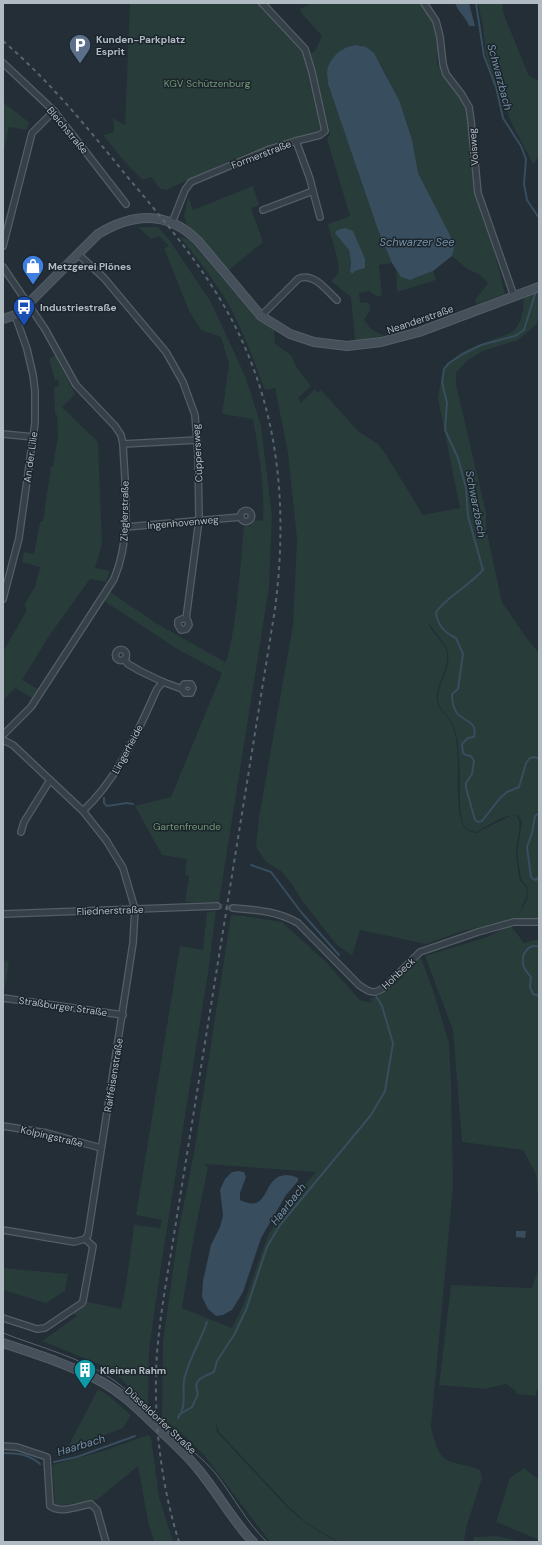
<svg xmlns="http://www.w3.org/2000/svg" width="542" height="1545" font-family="'DM Sans',sans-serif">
  <rect width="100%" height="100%" fill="#232e37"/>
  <g fill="#283c3a" fill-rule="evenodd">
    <path d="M130,3H258L303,52L310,71L323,130C318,135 289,139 279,142C241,154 204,173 167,190L160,189L151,177L143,180L126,163L103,135L114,132L113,118L125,125Z"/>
    <path d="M309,3H421C430,16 441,32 439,49C438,56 437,58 437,65H441L444,76L465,104L469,121L475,191L489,231L505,294L477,304L475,300L488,283L480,275L466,268L452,256L455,245C443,223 427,197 418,174C414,163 415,150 412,138C407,120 382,54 365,47C354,42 347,47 338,54C327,64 327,70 328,84L378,230L392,263L379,265L382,296H376L369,291L359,293L360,302L369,303L370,311L364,320L371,329L384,336L355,341L351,297L331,281L338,274L339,265L328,224L350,216L327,139L330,134L311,53L315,51L322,36L303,15L300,9L309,5ZM359,247L365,259V268L355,271L349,267L351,262L349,250Z"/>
    <polygon points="478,3 502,3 504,15 529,76 539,81 539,157 533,164 512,124 497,85 493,85 486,57 483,26"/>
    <polygon points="3,102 30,123 26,130 9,127 3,155"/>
    <polygon points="253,186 259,205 251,208 263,242 228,271 200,238 187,225 184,216 188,197 193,210"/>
    <path d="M138,227H158L168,238L211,302L246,378L261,426L272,516L269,587L219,902H185L189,876L185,875L187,859L162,855L135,806L171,797L222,673L179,650L104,601L110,592L156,623L225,662L223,666C235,654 242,547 244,525L250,526L256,520L263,521C265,486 259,453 253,419L222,414L229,364L221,337L201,330L189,311L164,248L169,246L159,236L151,239Z"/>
    <path d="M179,236L189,240C217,269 240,305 274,329L275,344L291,355L297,368L311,386L298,398L301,403L315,389L317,393L321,390L358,431L378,444L385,453L423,515L460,508L438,399C443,356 457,353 494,339C500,336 509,335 514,330C523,322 523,307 524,296L539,291V317L536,325L518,340L483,351L468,360L456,373V384L486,513V528L502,602L528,640L539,653V925L533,922L476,928L462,931L426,944L360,930L352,956L336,944L303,902L291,883L281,871L266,862L256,847L259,817L293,625L297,539L288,453L275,388L265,390C254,360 242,328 226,300C212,277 196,257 179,236ZM428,622C433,630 446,644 448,652C451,669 437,685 438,699C438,709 449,716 453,725C457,733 459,751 459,760C461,776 457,815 465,827C468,830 472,831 476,832C489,826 502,814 518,815L522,822L517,853L521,879L527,886L528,891L527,900L519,914C522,906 527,899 527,890C526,885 523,884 520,880C519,878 516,855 516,852C516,842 524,822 516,815H512L476,833C471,832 468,831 465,828C456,817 458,776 458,761C457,750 457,735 452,725C448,716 438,710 437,699C435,686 450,669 447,652C444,640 431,634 428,622Z"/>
    <path d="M396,270C407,286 419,276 433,271L436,280L397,292Z"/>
    <polygon points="55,355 75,394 62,407 98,442 102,544 95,568 110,571 106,582 90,579 49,636 22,680 38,689 32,698 15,688 3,700 3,652 27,610 24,605 35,587 40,567 22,562 24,552 34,554 40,522 43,521 51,467 53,466 58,436 57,415 55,414 54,387 59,386 58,380 55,380 49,359"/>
    <polygon points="216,911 208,973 161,1266 149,1350 148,1406 111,1369 42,1341 77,1316 71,1312 84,1301 121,1309 126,1285 134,1225 160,1228 162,1220 136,1215 180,946 203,950 207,912"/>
    <path d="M231,915L244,916L282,922L325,961L360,1000L372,1003L370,999L383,993L413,962L421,958L433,990L449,1043L451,1081L453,1187L431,1426C433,1436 438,1458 449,1461C459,1465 470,1465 480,1470L482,1478L466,1528L464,1542H339L308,1524L289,1507L219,1432L216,1422L217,1432L288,1508L307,1524L337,1542H270L204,1455L186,1437L162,1418L163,1342L178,1234L195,1147ZM205,1164L316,1172L292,1199L268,1235L243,1306L232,1328L182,1308L194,1236L208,1167Z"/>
    <polygon points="511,926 524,943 535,940 539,940 539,1209 536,1174 523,1150 462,1142 453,1030 425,956 484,938"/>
    <polygon points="3,960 9,961 4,994 3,994"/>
    <polygon points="539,1267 539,1389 537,1389 536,1396 516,1394 516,1391 506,1384 484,1389 439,1385 451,1285 532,1288"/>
    <polygon points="3,1268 68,1274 65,1291 46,1303 3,1290"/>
    <polygon points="98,1389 108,1395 131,1415 123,1428 67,1449"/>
    <polygon points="148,1435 151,1437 159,1497 173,1542 154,1542 148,1522 138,1466 97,1500 56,1506 53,1502 55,1501 52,1465 100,1452"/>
    <polygon points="524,1468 539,1480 539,1540 496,1522 510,1478"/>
    <polygon points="496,1536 522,1542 523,1542 473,1542 474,1537"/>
  </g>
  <g fill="#384d5d">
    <path d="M455,3H469L475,26H469C466,17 458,12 455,3Z"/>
    <path d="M357,45L366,47L374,53L399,100L412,139L418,173L455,245L452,256L433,271L410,280L401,277L392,263L378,230L328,84C328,79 326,72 328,67C333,54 344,46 357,45Z"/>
    <polygon points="345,228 353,231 365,259 365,268 355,271 352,274 350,271 351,262 349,250 335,233 337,230"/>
    <path d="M238,1171L244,1172L246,1177L240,1193V1200C271,1215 261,1176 286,1175C290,1175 294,1176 298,1178V1181L286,1195L261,1238L243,1292L232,1310L223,1315L216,1316L208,1309L202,1297L203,1281L211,1245L220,1227L223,1215L220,1190L225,1179L232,1172Z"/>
    <polygon points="516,1231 526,1231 525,1238 516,1237"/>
  </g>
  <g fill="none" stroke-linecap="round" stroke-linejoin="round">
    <g stroke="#384d5d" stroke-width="2">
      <polyline points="476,3 484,56 496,87 503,118 521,146 526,159 524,184 527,200 539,218"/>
      <path d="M536,291L524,330L515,336L481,345L463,354L449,363L444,369L442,382L447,403L445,430L458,458L466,488L468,516L483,570C469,586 449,595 436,612C437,624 445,633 456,638L463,654L458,689L452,694C452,700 453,708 457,713C464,722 478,721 474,737L468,738L462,744L463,753L466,755L471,756L474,761L472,774L466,783V788L475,820L478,822L482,821L500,798L507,792L519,787L526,763L530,758L535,757L539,759"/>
      <polyline points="104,798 104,803 107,806 127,803 133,804"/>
      <polyline points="539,813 535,816 532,833 527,847 531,877 533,879 536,880 539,877"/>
      <polyline points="251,865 271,872 301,912 339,955"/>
      <path d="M539,947C529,943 521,954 523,964C524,970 528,973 531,977L530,987L533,994L539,996"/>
      <path d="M181,1413C187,1400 181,1389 185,1376C190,1357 201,1340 207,1322"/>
      <path d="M178,1418L180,1414L192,1407L198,1394C192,1379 203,1377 214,1372L217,1361L234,1335L246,1310L267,1247L280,1225L371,1115L385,1091L393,1043L382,1006L376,996"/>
      <path d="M3,1453C17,1453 29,1454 40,1464"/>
      <polyline points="54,1462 77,1457 135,1436"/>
    </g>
    <polyline stroke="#38434c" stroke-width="5.5" stroke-dasharray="5.5 3" stroke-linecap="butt" points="217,906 233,908"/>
    <g stroke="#545e65" stroke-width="8">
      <g id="street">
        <polyline points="424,3 436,21 440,37 443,64 446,74 462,95 469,107 471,121 478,193 514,296"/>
        <polyline points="3,63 54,111 126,204"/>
        <polyline points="313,191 320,217"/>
        <polyline points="263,210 313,191 310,179 296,141"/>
        <polyline points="172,223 185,190 191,182 270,149 296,141 320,135 325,131 312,72 305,49 262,3"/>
        <polyline points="3,246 32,133 54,111"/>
        <polyline points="79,255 104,278 166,352 183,382 195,415 198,454 199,520 186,619 188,621 189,625 186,629 181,630 178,625 178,621 182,619 186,619"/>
        <path d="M3,267L45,329L76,385L115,426L121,435L123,444C125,489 132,537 114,579L31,707L3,735"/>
        <path d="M261,316L298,279C313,271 327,291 337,300"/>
        <polyline points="3,434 34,437"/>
        <polyline points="123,444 198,440"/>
        <circle cx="246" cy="516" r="5.5"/>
        <polyline points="126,527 241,517"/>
        <polyline points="3,599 19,538 35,423 35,391 33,375 27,349 15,315"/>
        <circle cx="121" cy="655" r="5.5"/>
        <polyline points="124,659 128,664 140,671 163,682 182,689 185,693 191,693 193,688 191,684 184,684 182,689"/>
        <polyline points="3,740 13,745 83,811 106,840 123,868 135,909 133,943 88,1235 85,1239 74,1242 3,1230"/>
        <path d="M83,811C119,777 137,733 157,689L163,682"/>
        <polyline points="21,832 24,822 50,780"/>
        <path d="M233,908C256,910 278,911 298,923L359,985C370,993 375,995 386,986L420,952L478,932L514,922H539"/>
        <polyline points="3,914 217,906"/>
        <polyline points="3,998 123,1015"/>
        <polyline points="3,1126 47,1133 101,1148"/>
        <polyline points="3,1318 37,1329 45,1328 82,1303 83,1301 93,1246 85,1239"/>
        <path d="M3,1446L17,1447L47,1457L50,1506C61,1514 79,1506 91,1504L97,1510L106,1542"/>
      </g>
    </g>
    <g stroke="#545e65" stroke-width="10">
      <g id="secondary">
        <path d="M3,319L15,315L28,304L98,234C133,213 167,210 198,241L261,316L290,334L314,342L347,346L381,342L419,332L539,287"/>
        <path d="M3,1343C36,1354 71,1365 102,1382C124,1394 142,1413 160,1430C173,1443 187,1455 198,1469C218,1493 232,1520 253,1542"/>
      </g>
    </g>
    <use href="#street" stroke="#364048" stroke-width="5.5"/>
    <use href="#secondary" stroke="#45505a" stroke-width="8"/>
    <path stroke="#59656e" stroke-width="1" d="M3,1333C39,1347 83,1358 115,1381C135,1396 152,1416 171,1433C186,1446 203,1458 216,1474C234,1497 246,1522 267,1542"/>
    <path stroke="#59656e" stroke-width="2" stroke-dasharray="4 4" stroke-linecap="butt" d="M3,41C51,82 90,131 130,180C162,218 194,256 220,299C278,395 289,500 275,609L172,1247C166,1282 160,1317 157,1353C153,1416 160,1481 179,1542"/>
  </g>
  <defs>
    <g id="parking-pin" transform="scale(1.15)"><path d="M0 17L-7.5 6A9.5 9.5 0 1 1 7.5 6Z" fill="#5c6f8a" stroke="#1c252c"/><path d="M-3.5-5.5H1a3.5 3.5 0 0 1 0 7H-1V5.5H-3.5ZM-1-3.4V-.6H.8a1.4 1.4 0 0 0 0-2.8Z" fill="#fff"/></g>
    <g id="shop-pin" transform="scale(1.15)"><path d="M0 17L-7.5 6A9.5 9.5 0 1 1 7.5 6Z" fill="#3f7fe0" stroke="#1c252c"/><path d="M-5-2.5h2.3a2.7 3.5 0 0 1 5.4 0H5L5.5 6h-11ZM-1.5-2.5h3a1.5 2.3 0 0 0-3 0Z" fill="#fff"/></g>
    <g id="bus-pin" transform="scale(1.15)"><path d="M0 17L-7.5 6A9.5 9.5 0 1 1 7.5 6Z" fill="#1a4fb4" stroke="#1c252c"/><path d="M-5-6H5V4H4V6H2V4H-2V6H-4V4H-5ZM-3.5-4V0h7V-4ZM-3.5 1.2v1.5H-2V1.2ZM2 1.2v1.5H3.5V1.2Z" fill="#fff"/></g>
    <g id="building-pin" transform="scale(1.15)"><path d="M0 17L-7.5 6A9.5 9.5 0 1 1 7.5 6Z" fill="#0f9aa8" stroke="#1c252c"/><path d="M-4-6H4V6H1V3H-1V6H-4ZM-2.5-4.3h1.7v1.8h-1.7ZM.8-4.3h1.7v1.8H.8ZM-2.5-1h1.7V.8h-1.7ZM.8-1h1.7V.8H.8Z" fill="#fff"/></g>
  </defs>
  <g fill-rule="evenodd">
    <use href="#parking-pin" x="80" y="45"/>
    <use href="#shop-pin" x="33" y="266"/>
    <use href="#bus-pin" x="24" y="307"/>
    <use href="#building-pin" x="85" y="1370"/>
  </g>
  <g text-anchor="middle" stroke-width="3" stroke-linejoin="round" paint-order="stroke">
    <g font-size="10" font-weight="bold" fill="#b1bbc4" stroke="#1c252c" text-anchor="start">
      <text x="96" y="43">Kunden-Parkplatz<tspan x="96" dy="12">Esprit</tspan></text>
      <text x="48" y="270">Metzgerei Plönes</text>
      <text x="40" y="311">Industriestraße</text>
      <text x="100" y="1374">Kleinen Rahm</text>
    </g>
    <g font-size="10" fill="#719875" stroke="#1c252c">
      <text x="207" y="87">KGV Schützenburg</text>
      <text x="187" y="830">Gartenfreunde</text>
    </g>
    <g font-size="10" fill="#b1bbc4" stroke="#1c252c">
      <text transform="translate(68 130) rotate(50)" y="4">Bleichstraße</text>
      <text transform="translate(473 147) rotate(-94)" y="4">Voisweg</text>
      <text transform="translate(261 154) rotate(-21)" y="4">Formerstraße</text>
      <text transform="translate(420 319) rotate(-19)" y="4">Neanderstraße</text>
      <text transform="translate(197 453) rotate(-93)" y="4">Cüppersweg</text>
      <text transform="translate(30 457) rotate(-82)" y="4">An der Lilie</text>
      <text transform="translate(124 511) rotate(-89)" y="4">Zieglerstraße</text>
      <text transform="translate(183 522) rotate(-5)" y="4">Ingenhovenweg</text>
      <text transform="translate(127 749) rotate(-62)" y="4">Lingerheide</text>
      <text transform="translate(110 910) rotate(-2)" y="4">Fliednerstraße</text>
      <text transform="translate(398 973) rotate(-43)" y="4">Hohbeck</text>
      <text transform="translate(63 1006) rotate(8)" y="4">Straßburger Straße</text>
      <text transform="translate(113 1075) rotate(-81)" y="4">Raiffeisenstraße</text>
      <text transform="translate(52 1136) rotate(13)" y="4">Kolpingstraße</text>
      <text transform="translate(161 1420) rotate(43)" y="4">Düsseldorfer Straße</text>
    </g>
    <g font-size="11" font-style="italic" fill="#7490a5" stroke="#1c252c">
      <text transform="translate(500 77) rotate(75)" y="4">Schwarzbach</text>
      <text x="417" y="246">Schwarzer See</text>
      <text transform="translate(476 504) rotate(79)" y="4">Schwarzbach</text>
      <text transform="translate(288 1204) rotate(-52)" y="4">Haarbach</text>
      <text transform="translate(81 1445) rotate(-17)" y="4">Haarbach</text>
    </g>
  </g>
  <rect width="542" height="1545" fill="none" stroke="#b1bbc4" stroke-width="8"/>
</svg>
